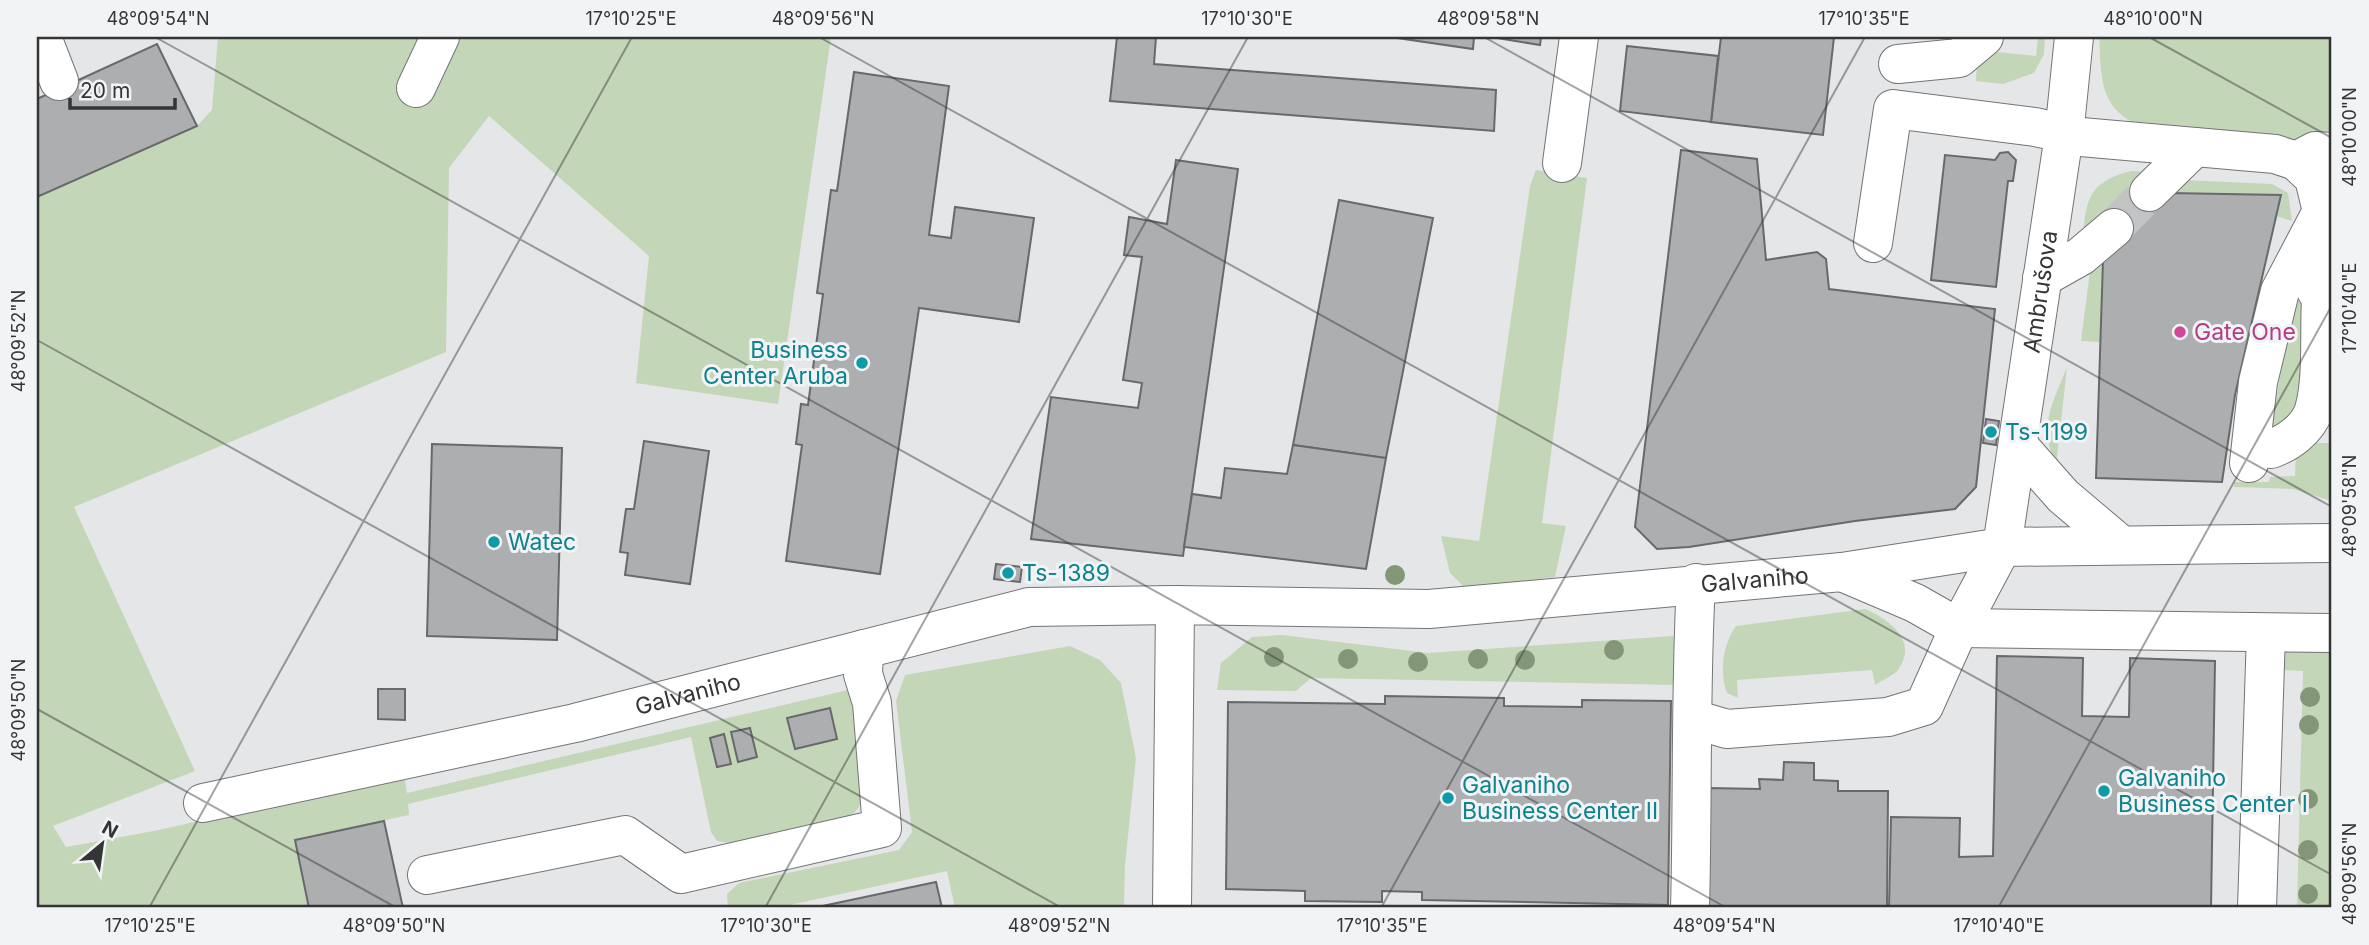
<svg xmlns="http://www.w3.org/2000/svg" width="2369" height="945" font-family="Inter,sans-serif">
  <rect width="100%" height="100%" fill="#e4e6e8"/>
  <g fill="#c3d7b8">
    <path d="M218,37H831L778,404L636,383L649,256L489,116L449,168L446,352L74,507L195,771L53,826L66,847L159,830L404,774L407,793L848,690C856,715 865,767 863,793C863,805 855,813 846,820L730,843L717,841L711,832L691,737L408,804L409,815L295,840L309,908H37V197L197,126L212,110Z"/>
    <polygon points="2038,37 2045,37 2044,54 2034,73 2003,84 1976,81 1977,60 1987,51 2036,56"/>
    <path d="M2099,37H2332V142L2152,132C2099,110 2102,87 2099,37Z"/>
    <polygon points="1536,170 1587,178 1542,523 1566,526 1555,577 1466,589 1450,573 1441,536 1479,541 1530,186"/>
    <path d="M2131,171L2155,172L2085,237L2083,234C2086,196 2092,181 2131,171Z"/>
    <polygon points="2182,180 2272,184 2288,193 2292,221 2276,216 2281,195 2169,193"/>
    <polygon points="2103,261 2100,342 2081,341 2090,271"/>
    <polygon points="2301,296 2305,296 2302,398 2283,424 2271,427 2291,316"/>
    <path d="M2067,367L2057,457L2062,476C2036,429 2049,413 2067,367Z"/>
    <polygon points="2315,443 2332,443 2332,501 2293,489 2234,487 2234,482 2269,482 2270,477 2295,476 2296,451"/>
    <path d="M1865,609C1889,619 1919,641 1898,670C1893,676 1881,681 1875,685L1872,670L1737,680L1738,698L1727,693C1719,672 1723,644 1736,626Z"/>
    <polygon points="1282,635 1428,653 1673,636 1679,651 1679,685 1311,678 1296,691 1217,690 1221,663 1252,637"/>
    <polygon points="2332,644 2332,908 2297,908 2303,671 2280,670 2281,659 2287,650"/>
    <polygon points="1070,646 1100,660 1121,683 1136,758 1125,865 1124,908 955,908 947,871 776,908 728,908 727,894 739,883 899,850 912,832 896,701 905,675"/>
  </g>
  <g fill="#adaeb0" stroke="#68696b" stroke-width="2">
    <polygon points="1117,37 1156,37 1154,64 1496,90 1494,131 1110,101"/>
    <polygon points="1390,37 1474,37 1473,49"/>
    <polygon points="1491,37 1541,37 1540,45"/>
    <polygon points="1721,37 1834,37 1823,135 1711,122"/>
    <polygon points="157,44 197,126 37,197 37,99"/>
    <polygon points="1627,46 1718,56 1711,122 1620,111"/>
    <polygon points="854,72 949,86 929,235 951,238 955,207 1034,218 1019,322 919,308 880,574 786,561 802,445 796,444 801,404 808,405 823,294 817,293 831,190 837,191"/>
    <polygon points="1681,150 1757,159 1766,260 1817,252 1826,259 1829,289 1995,309 1976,487 1955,509 1855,521 1689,547 1657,549 1635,527"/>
    <polygon points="2008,152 2016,160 2013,181 2008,181 1996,287 1931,280 1945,155 1995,160 2000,153"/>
    <polygon points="1176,160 1238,169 1183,556 1031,539 1051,397 1138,408 1142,383 1123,380 1142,257 1124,255 1129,217 1167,224"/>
    <polygon points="2169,193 2281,195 2235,395 2222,482 2096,478 2103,261"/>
    <polygon points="1339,200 1433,218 1386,458 1293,445"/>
    <polygon points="1986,419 1999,421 1996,445 1983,443"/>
    <polygon points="644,441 709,451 690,584 625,575 628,553 620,552 626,509 634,509"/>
    <polygon points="432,444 562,448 557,640 427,636"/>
    <polygon points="1293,445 1386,458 1366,569 1184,547 1192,494 1221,498 1225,468 1287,474"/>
    <polygon points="996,564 1022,567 1020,582 994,579"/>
    <polygon points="1997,656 2083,658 2082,716 2129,717 2130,658 2215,661 2211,908 1889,908 1891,817 1960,818 1959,857 1993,856"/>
    <polygon points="378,689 405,689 405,720 378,719"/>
    <polygon points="1385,696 1504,698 1504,706 1582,707 1582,700 1671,701 1668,905 1422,900 1422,892 1382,891 1382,902 1305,901 1305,891 1226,889 1228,702 1385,704"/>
    <polygon points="830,708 837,739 795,749 787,718"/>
    <polygon points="750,728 757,757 738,762 731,732"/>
    <polygon points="724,734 731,764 717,767 710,738"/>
    <polygon points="1784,762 1814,763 1814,780 1838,781 1838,791 1888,791 1887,908 1709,908 1709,788 1760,789 1759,779 1783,780"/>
    <polygon points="384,821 403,908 309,908 295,840"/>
    <polygon points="936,882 942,908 813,908 898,890"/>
  </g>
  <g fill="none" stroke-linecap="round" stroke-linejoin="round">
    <polyline stroke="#c1c3c4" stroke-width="38" stroke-dasharray="38 19" stroke-linecap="butt" points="2114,228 2149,192"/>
    <g stroke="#737476" stroke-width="40">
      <g id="minor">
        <polyline points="42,37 59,81"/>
        <polyline points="1898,64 1959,58 1984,37"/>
        <polyline points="416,88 440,37"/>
        <polyline points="2296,161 2315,151 2332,152"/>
        <polyline points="1562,163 1579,37"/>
        <polyline points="2149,192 2195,147"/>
        <polyline points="1873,243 1893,109 2035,127 2081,137 2275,154 2296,161 2314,178 2331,249 2330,286 2321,299"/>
        <polyline points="2042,278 2081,256 2114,228"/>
        <polyline points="2018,445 2063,496 2121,545"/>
        <path d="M2271,449C2288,443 2308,429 2314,410C2323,378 2319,332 2321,299L2313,285L2314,275"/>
        <polyline points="2249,463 2258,382 2280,291 2321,213"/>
        <polyline points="1842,572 1915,603 1959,628 2332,633"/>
        <path id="s1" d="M1693,719L1727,729L1888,717L1924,706L1959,628L2002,547L2064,135L2074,37"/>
        <path id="s2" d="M203,803L575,723L1029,607L1175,605"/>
        <polyline points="427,875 625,835 681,874 882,828 872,703 863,674 864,649"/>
        <path id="s3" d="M1172,908L1175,605L1429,609L1842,572L2002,547L2332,543"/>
        <path d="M1690,908C1693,800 1690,692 1696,583"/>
        <polyline points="2257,908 2266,633"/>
      </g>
    </g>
    <use href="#minor" stroke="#fff" stroke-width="38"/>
  </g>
  <g fill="#839778">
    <circle cx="1395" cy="575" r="10"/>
    <circle cx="1614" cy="650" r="10"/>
    <circle cx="1274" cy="657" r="10"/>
    <circle cx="1348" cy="659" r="10"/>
    <circle cx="1478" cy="659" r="10"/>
    <circle cx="1525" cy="660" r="10"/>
    <circle cx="1418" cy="662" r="10"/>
    <circle cx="2310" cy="697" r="10"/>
    <circle cx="2309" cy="725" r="10"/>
    <circle cx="2308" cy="799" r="10"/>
    <circle cx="2308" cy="850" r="10"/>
    <circle cx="2308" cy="894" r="10"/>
  </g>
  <path fill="none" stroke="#353536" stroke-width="2" stroke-opacity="0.45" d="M155,37L1727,908M819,37L2332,875M1484,37L2332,507M2149,37L2332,138M37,340L1062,908M37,709L397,908M149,908L632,37M765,908L1248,37M1381,908L1865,37M1998,908L2332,305"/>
  <circle fill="#d1479c" stroke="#f1f3f5" stroke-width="2.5" cx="2180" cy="332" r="7"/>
  <g fill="#0f9aa8" stroke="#f1f3f5" stroke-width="2.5">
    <circle cx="862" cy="363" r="7"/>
    <circle cx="1991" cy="432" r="7"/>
    <circle cx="494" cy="542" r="7"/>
    <circle cx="1008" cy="573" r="7"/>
    <circle cx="2104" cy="791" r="7"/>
    <circle cx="1448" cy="798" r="7"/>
  </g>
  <g text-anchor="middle" stroke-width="6" stroke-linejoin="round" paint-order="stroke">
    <g font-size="23" fill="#353536" stroke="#f1f3f5">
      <text dy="8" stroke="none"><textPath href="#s1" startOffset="670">Ambrušova</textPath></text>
      <text dy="8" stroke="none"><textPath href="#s3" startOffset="884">Galvaniho</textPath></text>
      <text dy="8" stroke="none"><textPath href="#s2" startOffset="497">Galvaniho</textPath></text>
    </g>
    <g font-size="23" fill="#b23c85" stroke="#f1f3f5" text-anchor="start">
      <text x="2194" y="340">Gate One</text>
    </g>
    <g font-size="23" fill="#0d838f" stroke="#f1f3f5" text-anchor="start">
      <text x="848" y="358" text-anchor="end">Business<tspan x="848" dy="26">Center Aruba</tspan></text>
      <text x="2005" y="440">Ts-1199</text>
      <text x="508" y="550">Watec</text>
      <text x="1022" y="581">Ts-1389</text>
      <text x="2118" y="786">Galvaniho<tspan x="2118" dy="26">Business Center I</tspan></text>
      <text x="1462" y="793">Galvaniho<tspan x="1462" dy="26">Business Center II</tspan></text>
    </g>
  </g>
  <rect width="2369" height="945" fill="none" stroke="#f1f3f5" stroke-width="77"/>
  <g transform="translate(102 844) rotate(29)" stroke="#f1f3f5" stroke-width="5" paint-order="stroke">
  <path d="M0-5L12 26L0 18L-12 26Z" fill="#353536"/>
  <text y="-10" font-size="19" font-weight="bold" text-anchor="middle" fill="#353536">N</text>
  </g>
  <path d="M70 98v10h105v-10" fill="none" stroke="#353536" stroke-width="3.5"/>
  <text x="80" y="98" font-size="21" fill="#353536" stroke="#f1f3f5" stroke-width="5" paint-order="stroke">20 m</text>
  <rect x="38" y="38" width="2292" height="868" fill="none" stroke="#353536" stroke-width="2.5"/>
  <g font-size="18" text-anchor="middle" fill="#353536">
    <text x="158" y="25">48°09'54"N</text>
    <text x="631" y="25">17°10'25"E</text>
    <text x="823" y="25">48°09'56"N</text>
    <text x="1247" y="25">17°10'30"E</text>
    <text x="1488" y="25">48°09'58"N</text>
    <text x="1864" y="25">17°10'35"E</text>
    <text x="2153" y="25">48°10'00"N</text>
    <text transform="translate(2350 137) rotate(-90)" y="6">48°10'00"N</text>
    <text transform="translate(2350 308) rotate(-90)" y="6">17°10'40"E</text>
    <text transform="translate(19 341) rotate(-90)" y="6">48°09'52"N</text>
    <text transform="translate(2350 506) rotate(-90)" y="6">48°09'58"N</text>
    <text transform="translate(19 710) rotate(-90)" y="6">48°09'50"N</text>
    <text transform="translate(2350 874) rotate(-90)" y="6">48°09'56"N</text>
    <text x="150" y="932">17°10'25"E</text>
    <text x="394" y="932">48°09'50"N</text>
    <text x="766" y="932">17°10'30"E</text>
    <text x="1059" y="932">48°09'52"N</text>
    <text x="1382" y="932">17°10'35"E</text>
    <text x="1724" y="932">48°09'54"N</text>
    <text x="1999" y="932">17°10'40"E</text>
  </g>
</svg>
